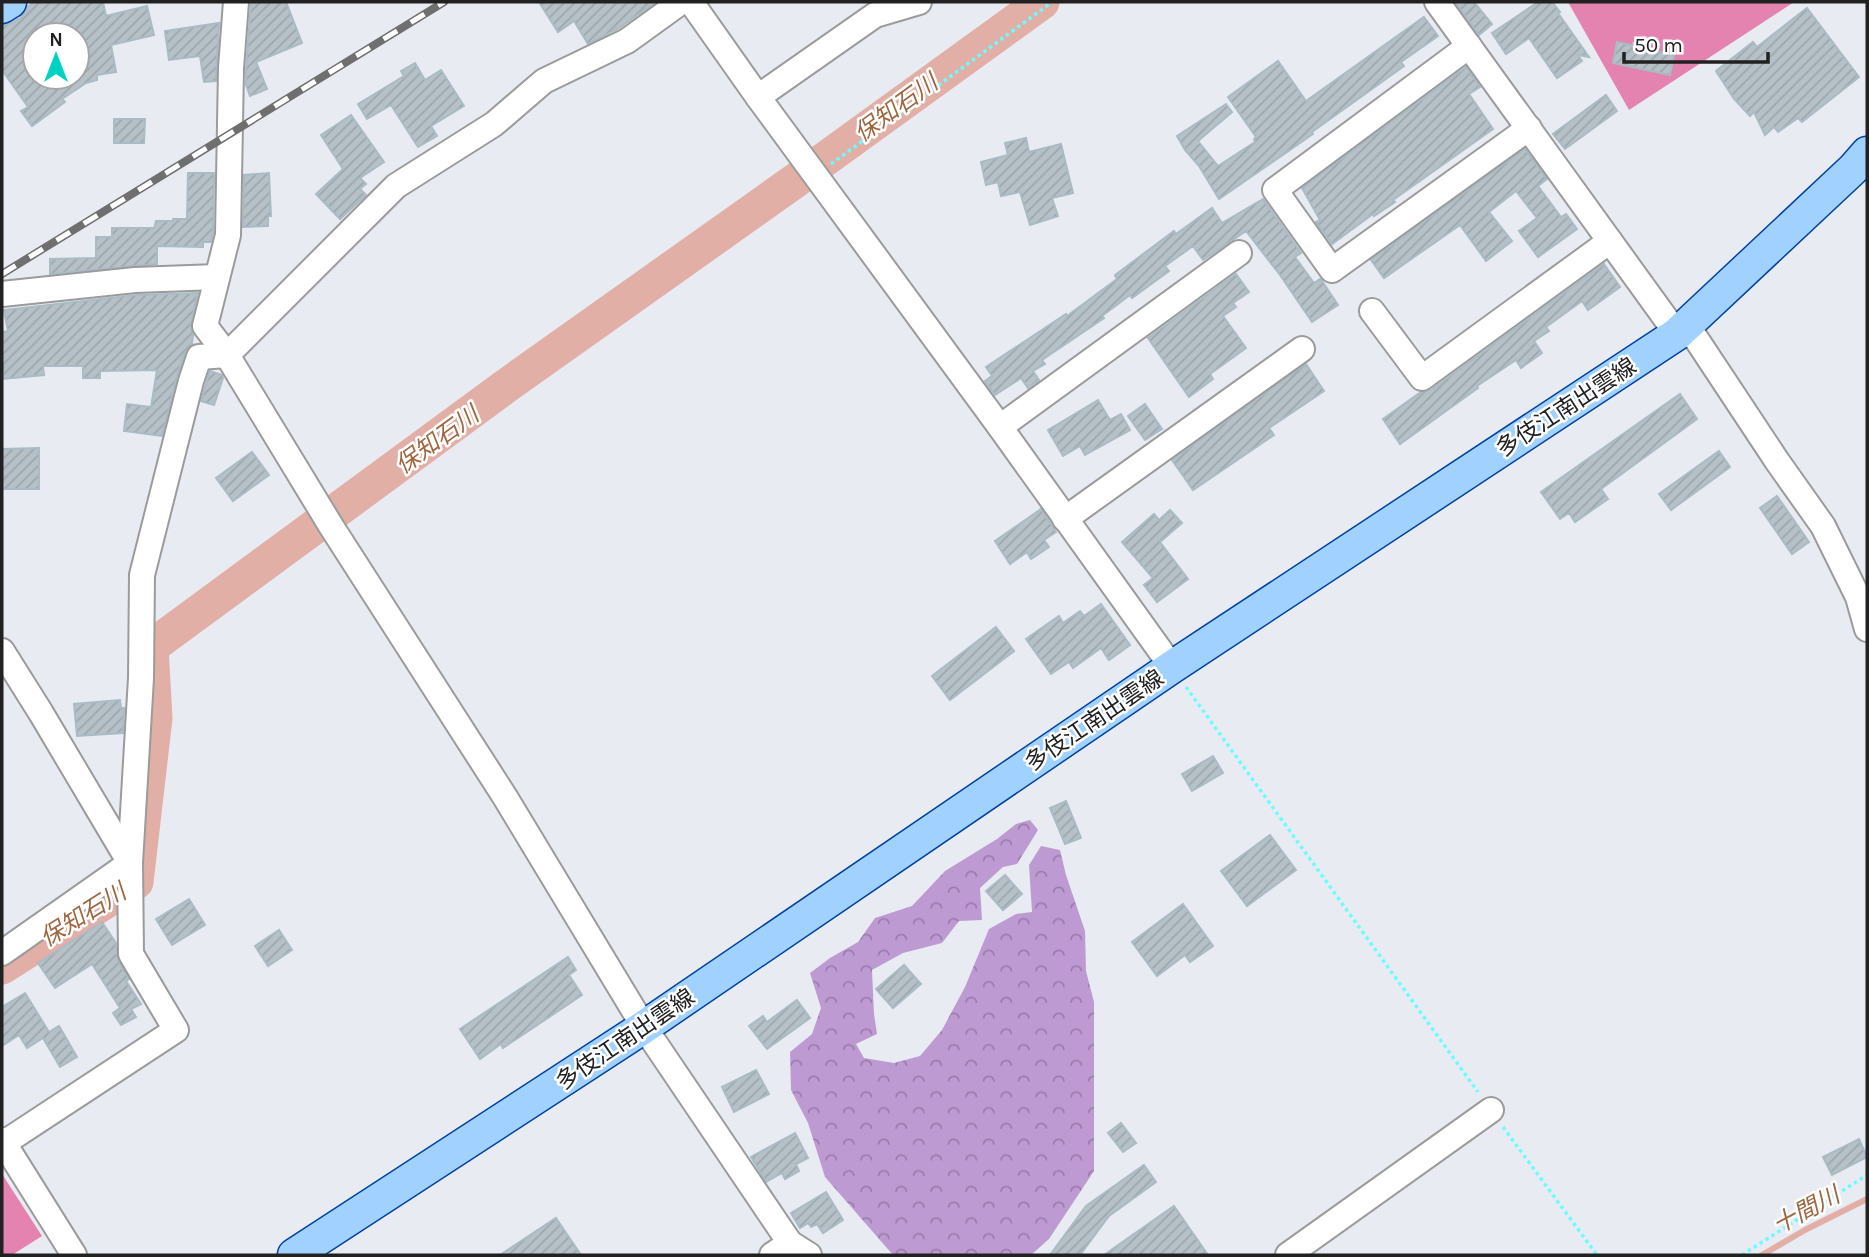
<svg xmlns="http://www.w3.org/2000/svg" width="1869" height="1257" font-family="Karla,'Noto Sans JP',sans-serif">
  <defs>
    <pattern id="forest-crowns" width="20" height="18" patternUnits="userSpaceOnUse" patternTransform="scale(1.75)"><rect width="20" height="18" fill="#be9ad3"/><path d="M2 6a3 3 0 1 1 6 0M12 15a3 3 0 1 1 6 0" fill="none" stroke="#9a7dab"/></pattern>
    <pattern id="building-hatch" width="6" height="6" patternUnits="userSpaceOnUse" patternTransform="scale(1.75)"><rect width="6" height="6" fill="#b6c1c7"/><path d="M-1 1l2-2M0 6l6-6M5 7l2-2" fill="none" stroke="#9ca6ab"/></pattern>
  </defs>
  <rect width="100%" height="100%" fill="#e8ecf2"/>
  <polygon fill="url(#forest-crowns)" points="1030,820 1038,830 1017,864 1003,867 980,888 982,920 959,921 942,943 903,953 872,970 874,1014 877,1034 856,1044 864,1058 894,1063 920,1056 942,1030 965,987 989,929 1016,914 1032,912 1029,865 1041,846 1060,850 1066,875 1085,931 1086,971 1094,1002 1094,1171 1049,1239 1031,1255 893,1255 825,1177 808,1123 791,1090 790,1052 812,1034 821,1008 810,973 830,958 858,942 875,918 912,906 945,871 997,839 1016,824"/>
  <g fill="#e482b0">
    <polygon points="1568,2 1794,2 1629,110"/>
    <polygon points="2,1174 42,1236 12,1255 2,1255"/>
  </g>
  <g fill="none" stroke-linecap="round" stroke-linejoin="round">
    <polyline stroke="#e1afa6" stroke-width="6" points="1762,1255 1805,1230 1867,1199"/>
    <polyline stroke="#e1afa6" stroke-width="35" points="2,967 136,882 155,718 151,647 506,386 799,178 1042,2"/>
  </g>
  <g fill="url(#building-hatch)" stroke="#a9bbc5" stroke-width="2" fill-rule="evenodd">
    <path d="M35,2H103L106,16L147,6L154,35L111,45L116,72L97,75V80L86,83L62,99L65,102L32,126L21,111L28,107L2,70V25L11,23L20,18L26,11L27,7ZM35,35H77V77H35Z"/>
    <polygon points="256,2 286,2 302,43 256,62 267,89 250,96 246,85 246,69 251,4"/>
    <polygon points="539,2 656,2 619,28 588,44 574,21 558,32"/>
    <polygon points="1455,2 1474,2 1492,24 1479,35"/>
    <polygon points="1538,2 1552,2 1560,12 1558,13 1589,57 1578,55 1582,61 1557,78 1529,38 1506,54 1492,33"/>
    <polygon points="1807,8 1859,77 1802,122 1798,118 1778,132 1774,127 1765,135 1754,112 1750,116 1734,99 1716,71 1753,42 1757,47"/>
    <polygon points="1424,17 1438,36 1401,62 1404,66 1312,132 1313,134 1219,199 1199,166 1185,150 1177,136 1226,104 1232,112 1198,141 1218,166 1255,142 1254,139 1256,137 1228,97 1278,61 1306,101"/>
    <polygon points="219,23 216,81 204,82 200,56 169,60 165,31"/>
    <polygon points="1617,42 1674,55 1670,75 1613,63"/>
    <polygon points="415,63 425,80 441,70 464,106 431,126 437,136 418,147 391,105 367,119 358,104 404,76 401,71"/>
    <polygon points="1466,67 1480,87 1469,94 1493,129 1393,200 1395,202 1374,216 1373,214 1332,244 1316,222 1320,220 1302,188"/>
    <polygon points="1606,95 1617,111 1565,149 1553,134"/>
    <polygon points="351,115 384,162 360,178 366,184 360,189 366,195 340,219 316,194 343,169 321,135"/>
    <polygon points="114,119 145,119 144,143 114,143"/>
    <polygon points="1026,138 1029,152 1061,144 1073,193 1052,198 1058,216 1030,225 1020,192 1001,196 998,182 986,185 981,162 1008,155 1005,143"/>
    <polygon points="1525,149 1547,179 1538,186 1561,217 1566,214 1577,229 1538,257 1519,231 1537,218 1516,191 1489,212 1512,241 1486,261 1460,225 1384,278 1371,260"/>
    <polygon points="188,173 214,173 213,233 211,242 203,242 203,247 157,246 157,264 50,274 50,259 96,258 96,237 112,237 112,228 154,228 156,221 173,221 173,219 187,219"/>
    <polygon points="269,173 271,216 268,216 268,226 243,227 244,175"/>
    <polygon points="1263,199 1301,253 1295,257 1314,283 1320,279 1322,281 1338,305 1312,322 1280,275 1246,231 1203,260 1193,246 1165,266 1169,271 1132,298 1130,295 1102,316 1104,318 1042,360 1045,364 1033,371 1039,380 1028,388 1021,378 995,395 985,381 992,376 986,367 1066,314 1067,316 1117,279 1115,275 1174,231 1176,234 1212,208 1222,223"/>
    <polygon points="1604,264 1620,287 1588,310 1582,301 1546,327 1549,331 1534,341 1542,353 1521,368 1516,360 1477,386 1478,388 1400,444 1383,419 1421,392 1431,390"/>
    <polygon points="1236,274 1249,292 1233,303 1236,307 1223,316 1246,348 1210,374 1213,379 1189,397 1148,338"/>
    <polygon points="198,293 191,323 193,335 192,344 185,352 177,376 162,436 124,431 127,404 151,407 157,370 100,371 100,378 83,378 83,366 43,366 44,375 3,379 4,366 2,366 2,332 8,331 4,310 136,295"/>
    <polygon points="1306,364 1324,391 1269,428 1274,435 1193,490 1172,460"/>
    <polygon points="210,371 222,375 223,378 214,405 201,401"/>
    <polygon points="1680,394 1697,419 1601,489 1608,499 1575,522 1569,513 1560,519 1541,492"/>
    <polygon points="1098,400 1110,420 1121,414 1130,430 1085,455 1080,446 1063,456 1048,430"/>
    <polygon points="1145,404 1162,429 1145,440 1128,416"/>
    <polygon points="39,448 39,489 2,489 2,449"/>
    <polygon points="1719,451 1730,467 1671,510 1659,494"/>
    <polygon points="252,452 269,475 233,501 216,478"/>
    <polygon points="1777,496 1809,542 1792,554 1760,508"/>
    <polygon points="1041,509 1056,532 1044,540 1049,547 1031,559 1027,552 1010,564 995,541"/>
    <polygon points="1170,510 1182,523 1160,542 1188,579 1157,602 1144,585 1153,578 1122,542 1154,514 1159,520"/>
    <polygon points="1101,604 1130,645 1109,660 1101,648 1073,668 1069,662 1051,674 1026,639 1059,616 1063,623 1080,611 1084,616"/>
    <polygon points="996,627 1014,651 950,700 932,676"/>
    <polygon points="120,700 121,708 124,708 123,733 77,736 74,704"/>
    <polygon points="1213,756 1223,773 1192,791 1182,774"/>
    <polygon points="1066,801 1081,838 1065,844 1050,808"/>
    <polygon points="1270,835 1296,870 1247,906 1221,871"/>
    <polygon points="1005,875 1022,894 1003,910 986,891"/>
    <polygon points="189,899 205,925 172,945 156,919"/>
    <polygon points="1183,904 1213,946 1190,962 1185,955 1157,976 1132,942"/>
    <polygon points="102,922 116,943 118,961 129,979 126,981 141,1004 131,1009 136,1017 121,1025 113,1013 120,1008 92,964 55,988 38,963"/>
    <polygon points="279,930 292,950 268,966 255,946"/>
    <polygon points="568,957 576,970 569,975 582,995 503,1048 501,1044 480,1059 460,1029"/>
    <polygon points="904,965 921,984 893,1008 876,989"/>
    <polygon points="25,993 49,1032 59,1026 77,1057 60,1067 43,1038 27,1048 19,1035 2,1046 2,1007"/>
    <polygon points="797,1000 810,1018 767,1049 749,1026 763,1016 767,1022"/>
    <polygon points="756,1070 769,1094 734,1112 722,1087"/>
    <polygon points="1121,1123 1136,1143 1123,1152 1108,1133"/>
    <polygon points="795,1133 808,1158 796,1164 799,1171 785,1179 782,1173 766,1182 751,1157"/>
    <polygon points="1859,1139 1867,1157 1832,1175 1823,1157"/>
    <polygon points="1144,1165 1156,1182 1109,1216 1080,1255 1050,1255 1086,1206"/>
    <polygon points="826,1192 843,1220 823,1233 817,1224 811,1227 808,1223 800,1228 791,1213"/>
    <polygon points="1174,1206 1208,1255 1104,1255"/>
    <polygon points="556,1218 581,1255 500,1255"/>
  </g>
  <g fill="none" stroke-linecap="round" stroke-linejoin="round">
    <g stroke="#9b9b9b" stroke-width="28">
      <g id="minor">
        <polyline points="236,2 231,68 228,235 205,326 227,355 331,526 505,797 644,1027 790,1243 809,1255"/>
        <polyline points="691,2 758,97 1000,427 1172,667"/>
        <polyline points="1437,2 1677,334"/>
        <polyline points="1469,46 1275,190 1332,270 1529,128"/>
        <polyline points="758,97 875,15 919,2"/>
        <polyline points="2,294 135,280 217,277"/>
        <polyline points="1372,311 1422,378 1610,241"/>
        <polyline points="1687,325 1777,461 1823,526 1858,597 1867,629"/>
        <polyline points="1000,427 1239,253"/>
        <polyline points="1065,519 1302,349"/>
        <polyline points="2,651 41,713 130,863"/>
        <polyline points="2,953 130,863"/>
        <polyline points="2,1140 74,1255"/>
        <polyline points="4,1143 176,1030 131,954 130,863 141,678 142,575 191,381 199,357 227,355 396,186 494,124 544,81 627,41 681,2"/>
        <polyline points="772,1255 790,1243"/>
        <polyline points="1288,1255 1491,1110"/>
      </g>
    </g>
    <g stroke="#00429f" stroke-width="35">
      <g id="major">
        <polyline points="2,7 10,2"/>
        <polyline points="294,1255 644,1027 1172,667 1677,334 1853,169 1867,153"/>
      </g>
    </g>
    <g stroke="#6cfcff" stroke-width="3.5" stroke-dasharray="3.5 3.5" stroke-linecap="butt">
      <polyline points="831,164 1052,2"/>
      <polyline points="1186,687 1478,1092"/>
      <polyline points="1503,1127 1597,1255"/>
      <polyline points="1742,1255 1867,1175"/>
    </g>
    <use href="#minor" stroke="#fff" stroke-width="24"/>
    <use href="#major" stroke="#a0d1ff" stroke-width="32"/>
    <g stroke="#6f6f6f" stroke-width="8">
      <polyline id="rail" points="2,274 444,2"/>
    </g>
    <use href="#rail" stroke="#fff" stroke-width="5" stroke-dasharray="16" stroke-linecap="butt"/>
  </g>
  <g text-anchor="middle" stroke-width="5" stroke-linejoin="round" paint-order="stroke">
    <g font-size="23" fill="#212121" stroke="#fff">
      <text transform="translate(1566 407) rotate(-33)" y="8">多伎江南出雲線</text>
      <text transform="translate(1094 720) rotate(-34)" y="8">多伎江南出雲線</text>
      <text transform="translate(625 1039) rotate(-34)" y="8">多伎江南出雲線</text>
    </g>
    <g font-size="24" font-style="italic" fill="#9f673f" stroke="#fff">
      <text transform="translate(896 108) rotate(-36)" y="8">保知石川</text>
      <text transform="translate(437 440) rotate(-36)" y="8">保知石川</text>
      <text transform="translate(83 915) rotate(-32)" y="8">保知石川</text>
      <text transform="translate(1806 1210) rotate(-28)" y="8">十間川</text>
    </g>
  </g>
  <rect width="1869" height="1257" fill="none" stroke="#212121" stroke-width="7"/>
  <g transform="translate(56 56)"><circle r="33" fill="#ffffff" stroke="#a6a6a6" stroke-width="2"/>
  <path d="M0-5L12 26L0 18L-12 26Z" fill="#00d3c1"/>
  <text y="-10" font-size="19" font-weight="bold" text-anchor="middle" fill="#212121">N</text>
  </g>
  <path d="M1624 52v10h144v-10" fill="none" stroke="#212121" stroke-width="3.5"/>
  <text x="1634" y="52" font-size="21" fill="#212121" stroke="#ffffff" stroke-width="5" paint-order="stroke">50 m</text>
</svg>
